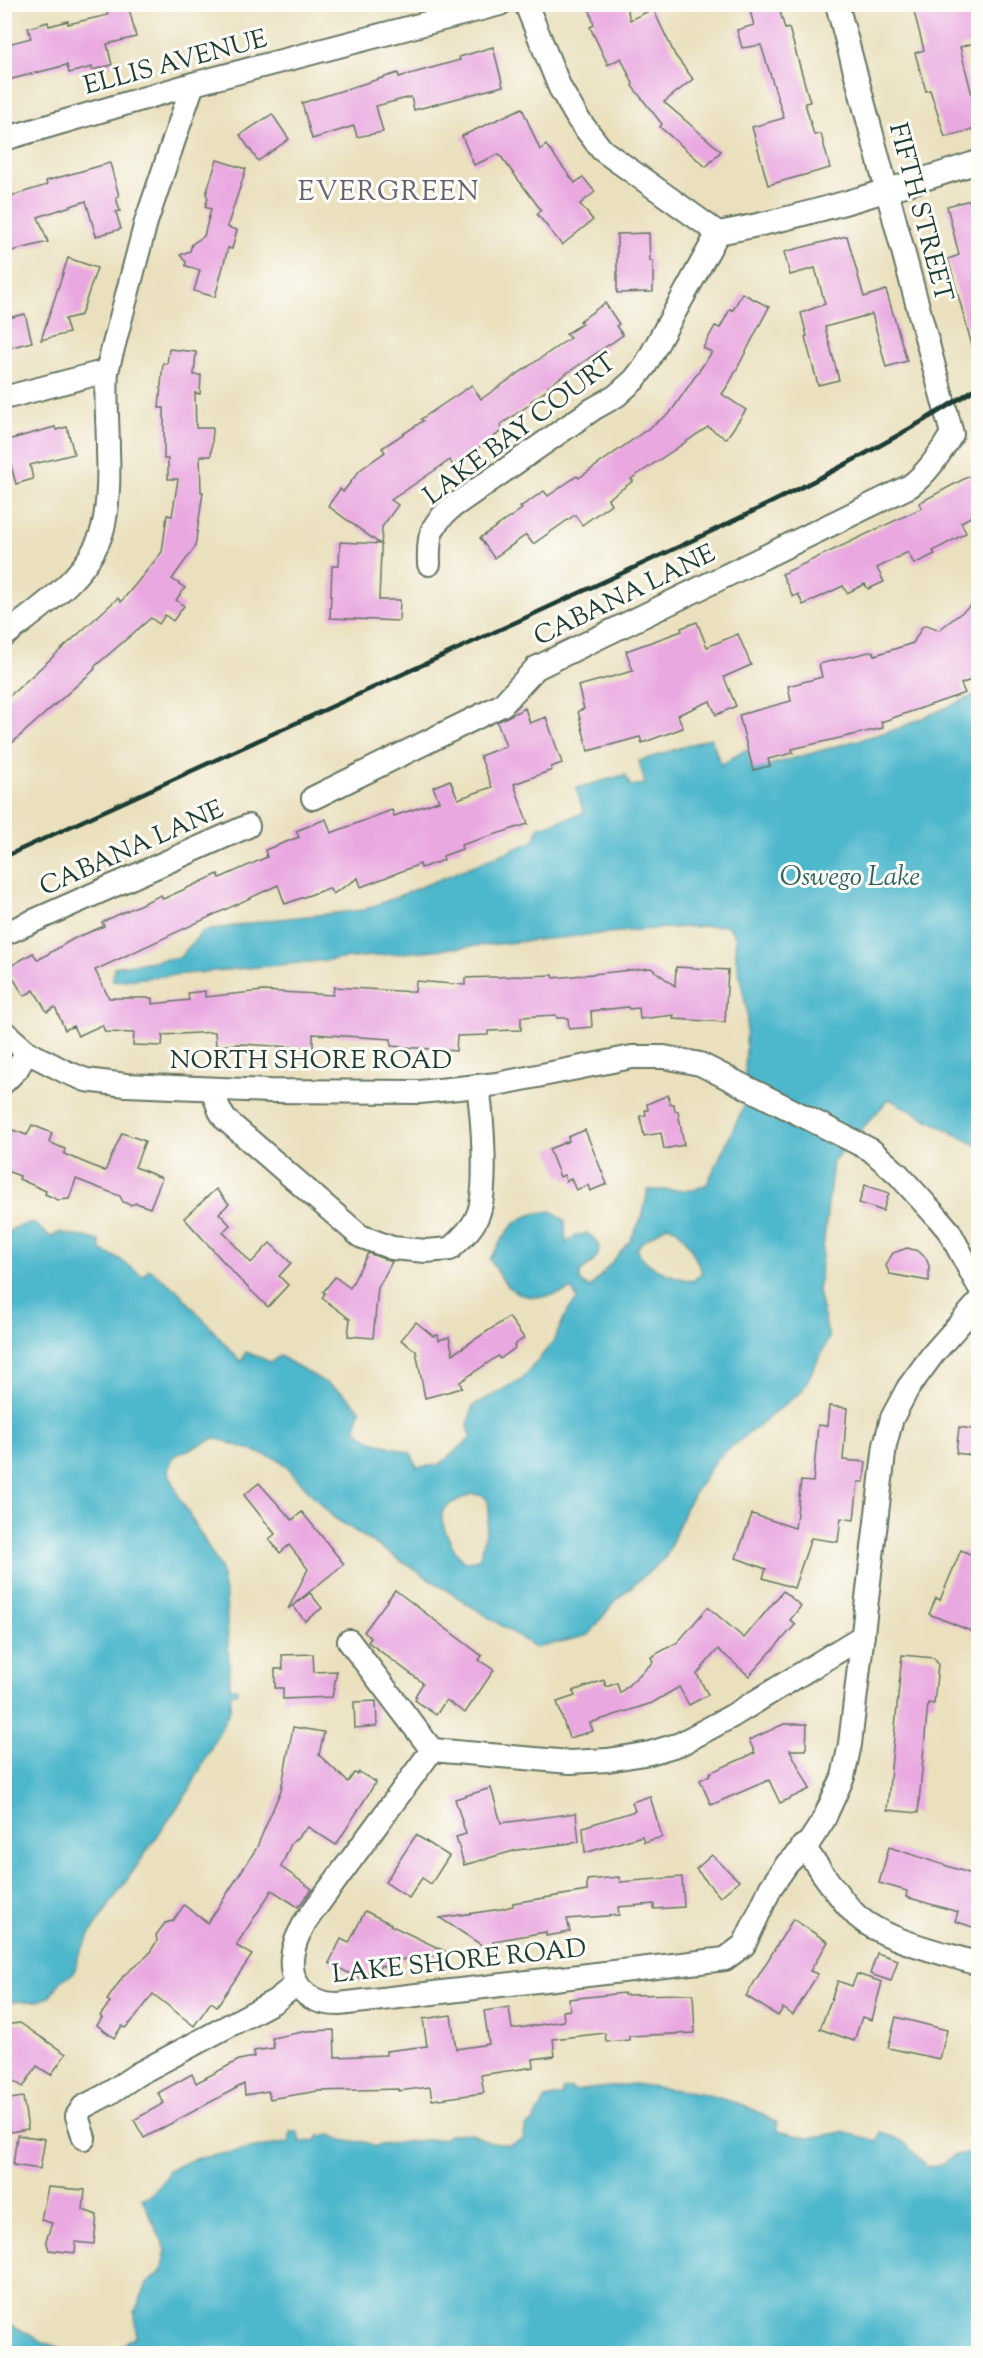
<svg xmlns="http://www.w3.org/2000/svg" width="983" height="2358" font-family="'Sorts Mill Goudy',serif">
  <rect width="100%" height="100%" fill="#fdfcf7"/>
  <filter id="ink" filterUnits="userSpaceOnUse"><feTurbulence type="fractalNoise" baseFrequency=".0167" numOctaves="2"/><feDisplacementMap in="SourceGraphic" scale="12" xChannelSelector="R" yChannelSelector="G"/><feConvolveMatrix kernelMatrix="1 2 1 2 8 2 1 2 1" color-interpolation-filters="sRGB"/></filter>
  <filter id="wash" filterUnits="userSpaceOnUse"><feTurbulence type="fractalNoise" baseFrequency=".008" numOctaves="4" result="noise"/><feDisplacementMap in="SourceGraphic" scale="24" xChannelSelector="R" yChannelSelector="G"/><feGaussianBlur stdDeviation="1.35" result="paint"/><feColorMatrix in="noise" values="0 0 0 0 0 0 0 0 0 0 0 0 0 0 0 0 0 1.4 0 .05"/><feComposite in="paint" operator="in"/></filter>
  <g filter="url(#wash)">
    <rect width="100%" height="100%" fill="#eae0be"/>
    <g fill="#4eb7cc" stroke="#367a80" stroke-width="1.5" fill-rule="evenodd">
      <path d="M978,694V1146L889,1099L833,1161L818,1292L829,1338L802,1391L715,1460L686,1507L666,1557L614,1602L589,1635L536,1648L333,1517L280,1460L215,1438L174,1456L168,1470L179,1497L220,1567L226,1598L230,1688H236L237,1692L231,1694L230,1710L190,1789L97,1923L77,1958L75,1972L63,1979L49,1997L39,2001L5,2002L4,1269L10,1268L5,1233L17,1227L33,1223L51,1237L60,1232C74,1239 87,1234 100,1242L101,1251L118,1258L143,1276L149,1269L177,1290L241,1362L246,1352L271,1362L280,1356L343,1393L360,1409L356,1429L369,1440L411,1453L417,1467L439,1465L471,1438L468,1425L473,1406L522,1379L553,1342L568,1310L578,1299L571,1289C556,1296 533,1301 516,1292C504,1286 497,1270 490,1259C509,1229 513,1214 552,1211L565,1221L566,1243L576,1236L587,1233C609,1247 597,1261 580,1272V1281L590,1288L630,1241L642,1217L648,1190H694L707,1184L744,1106L747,1011L736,958L735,935L726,925L650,929L113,981L114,967L180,957L203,931L270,920L364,910L534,841L539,827L584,813L576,788L625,775L631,786L645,784L639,761L711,738L721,765L748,748L756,769L897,729ZM668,1225C686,1231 694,1256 702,1272L693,1281C672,1277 646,1269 637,1249L641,1243ZM472,1494C477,1495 482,1495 486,1498C494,1508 483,1542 481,1555L478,1559L464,1562C456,1556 437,1520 443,1511C447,1503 464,1498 472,1494Z"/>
      <path d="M633,2084L700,2093L744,2105L777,2122V2131L808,2138L842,2132L877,2141L881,2132L904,2142L927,2167L942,2164L956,2155L978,2151V2353H95L112,2351L136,2337L135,2311L147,2284L161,2272L166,2250L142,2198L149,2197L167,2176L168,2170L194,2159L290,2142V2132H298L300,2142L315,2141L320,2136L332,2135C350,2147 358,2136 373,2146L411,2141L443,2139L451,2134L470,2133L487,2141L509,2145L523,2139L526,2126L533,2122L546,2099L563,2095L562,2090L570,2088L574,2091Z"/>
      <polygon points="5,2312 10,2324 41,2341 74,2353 5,2353"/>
    </g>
    <g id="blocks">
      <g fill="#e9a8e0">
        <polygon points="105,4 128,4 136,37 107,44 112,65 92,70 92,67 69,73 67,65 4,81 4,45 31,38 28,28 48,22 49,26 68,21 68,24 108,15"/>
        <polygon points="588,4 626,4 630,20 653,9 675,55 693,79 664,102 721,151 706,167 660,127 662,124 632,86 633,84 621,58 608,65 590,27 594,25"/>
        <polygon points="748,4 778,4 785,29 789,28 810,102 805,103 814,135 821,134 830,168 768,185 752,127 784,118 761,45 742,48 737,30 754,25"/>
        <polygon points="912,4 971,4 976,23 978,22 978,42 960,47 978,119 978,128 945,137 930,90 926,91 915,53 924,50"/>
        <polygon points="493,47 503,86 414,110 411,97 376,106 383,132 357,137 354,126 312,139 302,103 398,73 399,77 460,60 459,57"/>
        <polygon points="522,108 540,150 546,145 575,183 583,177 595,192 580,204 593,220 562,245 537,214 541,210 499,154 474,165 462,136"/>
        <polygon points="272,114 289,139 258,161 240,135"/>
        <polygon points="217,160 246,169 227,227 237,230 232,249 228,248 215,297 194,291 200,270 186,266 186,262 180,255 190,251 192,244 204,236 211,209 205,207 208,198 206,194"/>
        <polygon points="110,163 119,196 116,197 120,211 116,212 121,229 96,236 86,201 38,217 48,242 4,253 4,198 47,185 46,181"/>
        <polygon points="978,198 978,349 973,349 948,259 959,255 947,206"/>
        <polygon points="649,233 650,261 653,261 653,292 617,293 617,234"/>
        <polygon points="847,236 864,297 886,290 907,361 886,367 872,314 825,327 839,380 818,385 805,337 807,336 801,313 825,304 815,268 790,275 784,252"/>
        <polygon points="68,258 97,268 81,315 65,319 69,333 41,340"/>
        <polygon points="742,293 769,307 730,382 722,394 746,410 726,439 708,427 631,479 633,481 608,499 611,504 582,525 575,515 533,544 526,535 494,558 480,538 522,509 520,507 544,491 548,496 577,476 579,478 670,413 712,352 703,348 715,326 720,328 730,309 733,310"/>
        <polygon points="605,303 619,324 616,326 623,335 548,386 550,388 531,401 532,403 500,425 503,430 453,466 450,460 391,500 398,505 382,527 379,600 400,600 399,621 330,618 332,566 339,566 340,542 380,544 328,506 340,489 343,492 360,470 385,452 382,448 423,421 421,419 472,385 481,399 570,338 566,334 582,324 580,321"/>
        <polygon points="25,314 32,342 4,349 4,319"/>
        <polygon points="169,349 196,352 194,375 201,375 200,394 195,393 196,428 213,428 211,456 200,456 201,492 203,492 195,547 172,579 185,588 176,600 184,606 173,621 165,615 159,624 151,618 94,667 95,669 4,750 4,701 118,598 121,602 162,552 167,515 172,516 178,479 168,479 168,459 164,459 164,408 159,408 163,363 167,364"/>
        <polygon points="55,427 56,430 67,427 74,454 30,465 33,479 16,484 4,441"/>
        <polygon points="973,474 978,484 978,513 961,522 966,533 933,551 935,554 914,564 908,552 877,568 884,582 868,589 865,584 847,593 843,586 803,605 798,594 793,597 782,574 922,508 919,503"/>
        <polygon points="978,600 978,677 961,684 965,693 881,722 883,728 792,749 793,753 768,759 770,766 753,770 739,715 791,701 788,686 822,677 819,664 873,651 875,655 913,643 922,627 927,625 939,630"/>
        <polygon points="697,622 707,647 738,634 751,665 724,677 736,706 716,715 710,701 678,715 683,728 642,743 640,737 588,751 578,711 584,709 578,686 633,671 626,651 682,631 681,628"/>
        <polygon points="525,708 530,723 546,717 562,763 551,767 552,770 514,784 528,824 461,845 462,849 443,856 444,860 421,868 420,864 361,887 358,878 333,894 329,888 285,904 278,885 95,970 109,998 152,998 152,1004 189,1000 188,993 205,991 205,997 263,991 333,995 334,987 415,992 416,981 465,985 465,978 553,975 554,978 651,968 675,986 676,967 728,970 725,1022 673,1019 674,1015 640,1019 639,1008 629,1009 628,1007 591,1011 592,1027 569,1029 568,1018 557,1018 556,1015 521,1017 521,1030 488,1031 488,1035 457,1036 456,1051 391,1046 391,1039 313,1034 313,1048 239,1044 216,1046 215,1032 163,1035 162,1046 133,1045 134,1033 105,1032 102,1025 78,1036 73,1026 65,1030 55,1007 47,1012 34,990 24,996 7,968 33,953 38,960 73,939 104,926 102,922 161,895 163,899 218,874 220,878 267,857 265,850 299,837 296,831 326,819 331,833 392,810 394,816 439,801 433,787 450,780 458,799 492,787 480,756 506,746 497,722"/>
        <polygon points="668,1095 670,1104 674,1104 675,1111 678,1111 684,1145 664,1149 661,1133 644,1136 640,1116 646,1115 645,1110 648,1110 647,1104"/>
        <polygon points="32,1125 52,1133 49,1142 65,1149 64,1154 105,1171 122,1133 145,1141 135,1167 162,1178 150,1208 136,1203 130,1205 123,1202 120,1196 76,1179 69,1199 58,1200 45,1194 46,1191 19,1179 20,1176 4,1170 4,1127 27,1135"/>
        <polygon points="585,1130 607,1184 590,1191 588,1185 576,1190 571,1179 566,1181 564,1175 560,1177 549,1149 569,1141 568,1137"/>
        <polygon points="865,1185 889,1193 883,1211 859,1203"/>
        <polygon points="216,1189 229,1204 219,1213 230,1225 223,1232 251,1263 270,1243 291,1263 279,1276 288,1285 268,1307 240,1280 184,1218"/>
        <polygon points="907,1248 918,1251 926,1258 929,1266 929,1281 890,1274 886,1266 889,1259 893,1253"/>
        <polygon points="368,1253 392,1262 378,1288 373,1338 348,1336 350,1319 322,1298 325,1293 323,1292 335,1277 350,1288"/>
        <polygon points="509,1317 524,1338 514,1345 515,1348 500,1359 498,1356 460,1382 462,1388 425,1398 416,1351 401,1340 416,1322 433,1336 438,1335 439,1340 449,1337 453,1354"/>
        <polygon points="829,1406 847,1408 843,1460 866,1462 864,1482 858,1482 854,1520 841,1518 838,1542 811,1538 794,1588 763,1578 766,1569 736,1558 752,1514 795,1528 801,1481 813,1482 818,1425 827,1426"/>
        <polygon points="959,1427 978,1430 978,1456 956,1453"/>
        <polygon points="259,1483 292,1520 302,1512 344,1564 288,1609 308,1569 289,1545 280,1553 269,1539 275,1534 244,1495"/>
        <polygon points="961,1550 978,1558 978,1634 929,1614 936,1598 940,1600"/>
        <polygon points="395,1590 482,1656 479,1660 494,1670 465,1713 446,1700 436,1715 415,1700 417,1697 415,1696 423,1683 368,1642 371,1638 364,1632"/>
        <polygon points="783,1591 801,1606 790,1620 796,1624 749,1676 718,1649 697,1674 708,1695 689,1705 679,1687 652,1703 590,1723 593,1731 569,1738 557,1702 575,1696 573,1691 604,1680 606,1687 617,1683 620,1693 653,1662 651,1657 678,1642 708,1607 744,1638"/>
        <polygon points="310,1593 322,1608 305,1621 293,1606"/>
        <polygon points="313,1654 314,1672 337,1671 332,1697 283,1699 283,1688 275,1688 275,1669 283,1669 282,1655"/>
        <polygon points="902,1655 934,1658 938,1664 934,1704 928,1703 918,1813 887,1810"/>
        <polygon points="376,1701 377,1726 355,1728 354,1702"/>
        <polygon points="784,1724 807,1724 806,1750 790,1750 810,1789 780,1803 769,1780 711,1805 700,1780 710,1775 709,1773 755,1753 749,1740"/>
        <polygon points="293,1727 324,1732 319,1755 348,1782 354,1773 357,1774 359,1772 376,1782 336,1845 308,1827 291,1844 281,1867 312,1889 298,1907 272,1890 237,1944 237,1946 252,1955 217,2006 211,2002 194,2026 153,1994 136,2017 125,2028 122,2026 114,2038 97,2025 102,2018 100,2016 110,2002 107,2000 124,1975 148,1955 157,1941 156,1935 165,1923 173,1921 184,1905 208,1923 256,1849 281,1790"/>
        <polygon points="491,1788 501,1823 576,1813 579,1842 517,1850 464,1865 456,1837 466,1834 455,1799"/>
        <polygon points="650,1796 662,1837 644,1842 642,1836 585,1853 583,1827 635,1811 632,1802"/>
        <polygon points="416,1835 449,1856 431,1884 422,1878 409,1898 385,1882"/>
        <polygon points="889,1847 978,1876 978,1929 955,1921 958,1912 906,1897 907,1891 879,1883"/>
        <polygon points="712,1855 739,1881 720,1897 696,1869"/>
        <polygon points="619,1877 620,1882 682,1877 684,1907 654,1909 654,1904 618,1907 619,1915 567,1919 570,1932 546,1936 546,1932 493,1941 495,1954 440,1918 501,1909 513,1906 513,1903 587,1891 587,1880"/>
        <polygon points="365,1911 391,1924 390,1925 449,1953 399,1960 393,1971 381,1965 376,1975 369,1971 364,1981 329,1963 341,1939 349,1943"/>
        <polygon points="793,1919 828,1942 810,1971 818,1974 793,2015 783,2008 778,2016 746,1996"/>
        <polygon points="877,1953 898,1960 891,1981 870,1974"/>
        <polygon points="857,1974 882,1982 872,2020 862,2017 854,2041 820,2029 838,1981 852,1986"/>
        <polygon points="624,1993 624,1995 693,1994 695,2033 629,2036 629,2040 606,2042 605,2033 553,2039 555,2056 533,2059 534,2067 481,2075 484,2093 432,2100 430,2087 398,2091 398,2089 318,2091 270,2099 268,2091 245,2095 244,2084 144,2138 134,2120 164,2103 158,2093 192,2074 196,2083 239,2060 254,2057 254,2051 274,2048 272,2038 307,2031 334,2030 335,2057 386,2055 386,2051 427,2046 423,2019 451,2015 456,2049 489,2044 484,2011 509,2007 512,2029 564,2021 563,2011 570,2010 569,1999"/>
        <polygon points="896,2017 947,2030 940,2059 888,2048"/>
        <polygon points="20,2023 66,2054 51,2075 37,2066 23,2087 4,2074 4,2025"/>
        <polygon points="23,2097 28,2129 4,2133 4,2100"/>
        <polygon points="17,2135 45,2139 40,2169 13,2165"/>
        <polygon points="48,2187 85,2190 83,2210 97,2215 94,2244 76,2242 75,2253 49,2250 46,2240 52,2223 41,2220"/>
      </g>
    </g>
  </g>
  <g filter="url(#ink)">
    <use href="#blocks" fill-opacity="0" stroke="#667664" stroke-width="1.5"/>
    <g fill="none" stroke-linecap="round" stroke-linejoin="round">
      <g stroke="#667664" stroke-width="26">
        <g id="minor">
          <polyline points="526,4 560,88 578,119 602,150 718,233"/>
          <polyline points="4,139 193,84 500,4"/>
          <polyline points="4,398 107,371"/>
          <path d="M429,564C428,535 430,526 452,507L593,409L616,396L634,380L645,366L718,233C806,217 893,189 978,162"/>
          <path d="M4,636C41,607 90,576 103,528C109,503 109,476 108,450C108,424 105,397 107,371L146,222L193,84"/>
          <path d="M313,798L502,705L536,668L910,486C929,472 940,453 952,434L837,4"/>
          <polyline points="4,934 248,826"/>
          <polyline points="4,1032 27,1052 66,1072 86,1080 126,1085 269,1091 420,1092 497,1084 632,1057 664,1057 700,1064 871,1150 898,1174 938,1218 949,1231 978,1285"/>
          <polyline points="4,1082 17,1069 27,1052"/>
          <path d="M212,1089L220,1111L225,1119L360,1236L392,1248L426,1251L450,1249C460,1240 472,1229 477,1217C489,1192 482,1114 478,1086"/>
          <path d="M863,1636L732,1716L680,1744L650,1753L608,1760L570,1762L432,1750L305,1922C302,1929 297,1936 295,1944C284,1979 303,2004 339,2004L725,1959L744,1945L771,1887L787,1864L810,1841L823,1821L843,1777L850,1744L885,1445L892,1418L908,1388L933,1354L978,1303"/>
          <polyline points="349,1641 432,1750"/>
          <path d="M803,1846C818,1866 840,1900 857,1916C885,1941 942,1952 978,1964"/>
          <polyline points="84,2138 77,2116 83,2107 108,2094 138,2074 275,2001 297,1984"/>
        </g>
      </g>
      <use href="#minor" stroke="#fff" stroke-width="22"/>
      <path stroke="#1f3d34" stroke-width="4.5" d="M4,857C182,775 360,694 538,612C687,543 840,476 978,387"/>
    </g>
  </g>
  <g text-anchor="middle" stroke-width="6" stroke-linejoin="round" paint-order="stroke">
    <g font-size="26" fill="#1f3d34" stroke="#fdfcf7">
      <text transform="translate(175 61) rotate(-15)" y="9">ELLIS AVENUE</text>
      <text transform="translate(922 212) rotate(75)" y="9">FIFTH STREET</text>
      <text transform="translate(519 428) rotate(-37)" y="9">LAKE BAY COURT</text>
      <text transform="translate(624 594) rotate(-26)" y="9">CABANA LANE</text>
      <text transform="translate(131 847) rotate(-24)" y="9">CABANA LANE</text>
      <text x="311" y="1068">NORTH SHORE ROAD</text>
      <text transform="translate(459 1960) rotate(-6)" y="9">LAKE SHORE ROAD</text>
    </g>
    <g font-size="27" letter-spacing="1.5" fill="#666270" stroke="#fdfcf7">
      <text x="389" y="200">EVERGREEN</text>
    </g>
    <g font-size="27" font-style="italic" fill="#2d6262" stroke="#fdfcf7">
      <text x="850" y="885">Oswego Lake</text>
    </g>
  </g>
  <rect width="983" height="2358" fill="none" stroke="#fdfcf7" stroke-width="24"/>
</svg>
